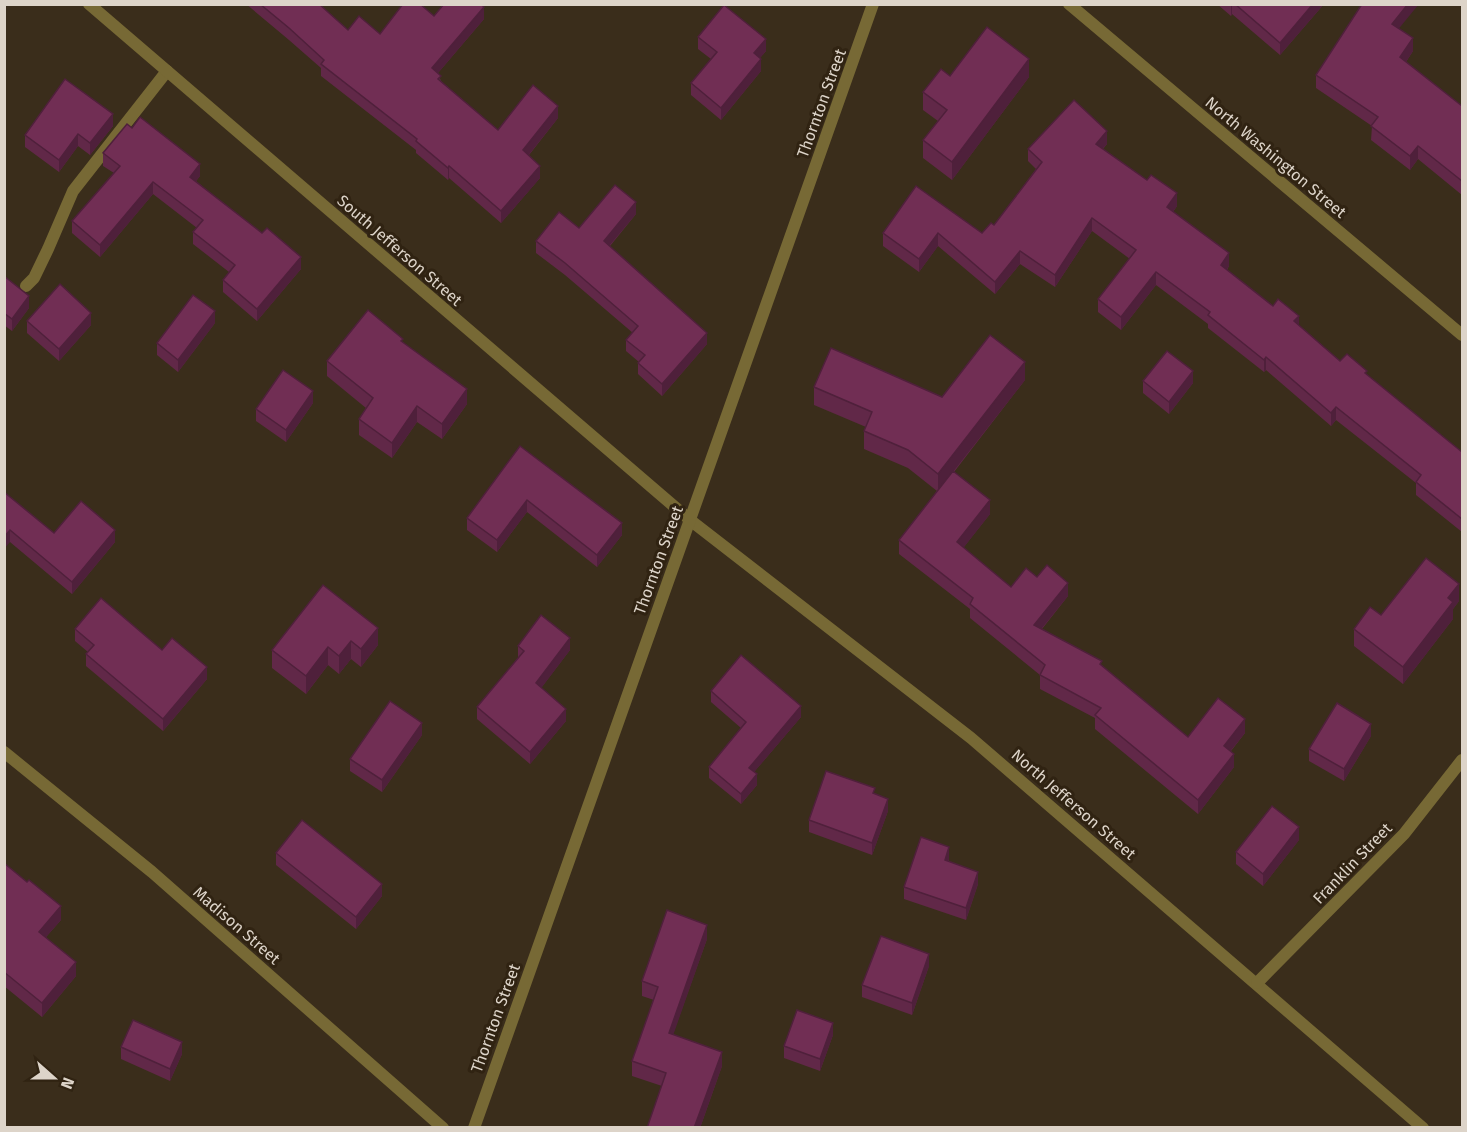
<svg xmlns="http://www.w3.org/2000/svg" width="1467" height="1132" font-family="'Fira Sans',sans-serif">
  <rect width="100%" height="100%" fill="#3a2d1b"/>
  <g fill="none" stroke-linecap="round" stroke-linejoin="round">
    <polyline stroke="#776935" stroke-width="12" points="26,286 34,278 48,249 73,191 167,71"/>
    <g stroke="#776935" stroke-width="12">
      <polyline points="89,4 690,520 971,738 1423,1128"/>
      <polyline points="1069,4 1462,335"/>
      <polyline points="4,752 152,872 443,1128"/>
      <polyline points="1257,983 1404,834 1462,760"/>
    </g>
    <polyline stroke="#776935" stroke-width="12" points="474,1128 873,4"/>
  </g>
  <g fill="#612848">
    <polygon points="246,4 319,4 348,30 380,34 434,16 484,19 438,73 441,81 498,130 558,118 529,155 540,178 501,223 449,178 448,180 416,153 416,150 321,76 321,68 289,40"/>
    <polygon points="1217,4 1324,4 1280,55 1232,14 1231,16"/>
    <polygon points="1399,28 1413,51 1406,62 1462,106 1462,195 1418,159 1410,170 1371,140 1372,126 1316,88 1316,75"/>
    <polygon points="698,37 766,51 760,58 761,71 721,120 691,95 691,83 711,59 698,49"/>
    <polygon points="950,76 1029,77 952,180 923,158 923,140 938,121 923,110 923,92"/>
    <polygon points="113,126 90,155 78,146 59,172 25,147 25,135"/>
    <polygon points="1107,144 1103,149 1177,206 1173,212 1229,266 1227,270 1273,306 1299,325 1340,361 1367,375 1462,452 1462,532 1416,495 1416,483 1336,420 1331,426 1266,370 1264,372 1208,328 1208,324 1156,285 1121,330 1098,312 1098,299 1130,259 1092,231 1055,287 1020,264 995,294 938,246 919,272 883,246 883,233 982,233 994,225 1036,169 1028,161 1028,149"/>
    <polygon points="103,153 200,176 196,181 301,269 257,321 223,292 223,280 229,272 193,244 193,232 197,228 153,194 100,257 72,233 72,221 114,173 103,166"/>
    <polygon points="636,214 610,246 707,344 662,396 638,374 638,363 639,362 626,351 626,340 633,333 565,275 536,253 536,241 579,228"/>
    <polygon points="4,276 29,308 12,331 4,325"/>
    <polygon points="27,321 91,325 59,361 27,333"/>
    <polygon points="215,323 178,372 157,355 157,343"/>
    <polygon points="403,343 467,404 442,439 417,422 392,458 359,435 359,419 366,408 327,376 327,361"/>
    <polygon points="1025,380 954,472 990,514 963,548 1011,587 1037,577 1068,596 1042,629 1102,666 1188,737 1245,733 1231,751 1234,767 1198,814 1095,729 1095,718 1040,689 1040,675 970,618 970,609 899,554 899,540 937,491 908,468 864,449 864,431 866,427 814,405 814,387 942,397"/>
    <polygon points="1143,381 1193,383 1169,414 1143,393"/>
    <polygon points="313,403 286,442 256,421 256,409"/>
    <polygon points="520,446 622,535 597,567 527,512 497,552 467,530 467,518"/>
    <polygon points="4,492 54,533 115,542 72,594 10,542"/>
    <polygon points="323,585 378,645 361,667 351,659 339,674 328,665 306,694 272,668 272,650"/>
    <polygon points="1459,601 1453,609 1453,619 1403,684 1354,646 1354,629"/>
    <polygon points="75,629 162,650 207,679 163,731 86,666 86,654 88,652 75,641"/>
    <polygon points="518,646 570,650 541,688 566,721 530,764 477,719 477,707 518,658"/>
    <polygon points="711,691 801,717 754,772 757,785 741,804 709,778 709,767 741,728 711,702"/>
    <polygon points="422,735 382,792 350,771 350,759"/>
    <polygon points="1371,736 1344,781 1309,761 1309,749"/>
    <polygon points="875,794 888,811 872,855 809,832 809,820"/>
    <polygon points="1299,840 1263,886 1236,864 1236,852"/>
    <polygon points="276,853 382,896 356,929 276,865"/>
    <polygon points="949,859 949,861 978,884 966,920 904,899 904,887"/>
    <polygon points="4,863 61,920 46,937 76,976 42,1017 4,986"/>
    <polygon points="707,939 673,1034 722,1066 700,1128 647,1128 662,1086 632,1076 632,1061 654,1000 642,996 642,981"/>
    <polygon points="929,966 912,1015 862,997 862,985"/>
    <polygon points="833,1035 820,1071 784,1058 784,1046"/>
    <polygon points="121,1047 182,1054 170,1081 121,1059"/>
  </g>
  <g fill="#4f203b">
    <polygon points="1231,4 1232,4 1232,14 1231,16"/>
    <polygon points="1313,4 1324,4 1280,55 1280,43"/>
    <polygon points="1408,4 1419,4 1392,37 1392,24"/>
    <polygon points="484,7 484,19 432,80 432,68"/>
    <polygon points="1413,38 1413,51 1400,71 1400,57"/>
    <polygon points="766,39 766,51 754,65 754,53"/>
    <polygon points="761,59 761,71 721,120 721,108"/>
    <polygon points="1029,59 1029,77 952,180 952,162"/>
    <polygon points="558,106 558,118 523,162 523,150"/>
    <polygon points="113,114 113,126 90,155 90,143"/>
    <polygon points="1107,131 1107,144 1096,156 1096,144"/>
    <polygon points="78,134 78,146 59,172 59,160"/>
    <polygon points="1418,146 1418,159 1410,170 1410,156"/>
    <polygon points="200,164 200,176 190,189 190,177"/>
    <polygon points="449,166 449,178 448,180 448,168"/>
    <polygon points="540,166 540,178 501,223 501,211"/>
    <polygon points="153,182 153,194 100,257 100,245"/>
    <polygon points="1177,193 1177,206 1167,220 1167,207"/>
    <polygon points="636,202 636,214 604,252 604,241"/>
    <polygon points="1092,218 1092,231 1055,287 1055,275"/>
    <polygon points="938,233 938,246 919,272 919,259"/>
    <polygon points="1020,251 1020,264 995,294 995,282"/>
    <polygon points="1229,253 1229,266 1221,278 1221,265"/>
    <polygon points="301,257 301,269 257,321 257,309"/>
    <polygon points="1156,272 1156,285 1121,330 1121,317"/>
    <polygon points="29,296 29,308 12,331 12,319"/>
    <polygon points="215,311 215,323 178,372 178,360"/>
    <polygon points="91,313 91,325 59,361 59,349"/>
    <polygon points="1299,316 1299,329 1294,321"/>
    <polygon points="707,333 707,344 662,396 662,384"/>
    <polygon points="1266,357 1266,370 1264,372 1264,360"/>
    <polygon points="1025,362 1025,380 938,491 938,474"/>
    <polygon points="1193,371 1193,383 1169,414 1169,402"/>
    <polygon points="467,389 467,404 442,439 442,424"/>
    <polygon points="313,391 313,403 286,442 286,430"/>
    <polygon points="417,406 417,422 392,458 392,443"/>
    <polygon points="1336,407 1336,420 1331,426 1331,413"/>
    <polygon points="527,500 527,512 497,552 497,540"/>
    <polygon points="990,500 990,514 957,556 957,542"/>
    <polygon points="622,523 622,535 597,567 597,555"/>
    <polygon points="10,530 10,542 4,549 4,537"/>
    <polygon points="115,530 115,542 72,594 72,582"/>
    <polygon points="1068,583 1068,596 1034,638 1034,625"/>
    <polygon points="1459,584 1459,601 1453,609 1453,619 1403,684 1403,667 1448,598"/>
    <polygon points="378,628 378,645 361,667 361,649"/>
    <polygon points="570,638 570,650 536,695 536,683"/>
    <polygon points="351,641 351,659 339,674 339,656"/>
    <polygon points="328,647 328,665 306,694 306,676"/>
    <polygon points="207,667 207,679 163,731 163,719"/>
    <polygon points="801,706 801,717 749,778 749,768"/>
    <polygon points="566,709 566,721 530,764 530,752"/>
    <polygon points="1245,719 1245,733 1224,759 1224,746"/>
    <polygon points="422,723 422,735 382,792 382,780"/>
    <polygon points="1371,724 1371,736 1344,781 1344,769"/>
    <polygon points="1234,754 1234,767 1198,814 1198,800"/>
    <polygon points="757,774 757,785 741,804 741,794"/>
    <polygon points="888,799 888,811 872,855 872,843"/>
    <polygon points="1299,827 1299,840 1263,886 1263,874"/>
    <polygon points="949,847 949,859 945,872 945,860"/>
    <polygon points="978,872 978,884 966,920 966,908"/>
    <polygon points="382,884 382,896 356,929 356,917"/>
    <polygon points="61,906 61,920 39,945 39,932"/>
    <polygon points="707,925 707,939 669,1047 669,1033"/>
    <polygon points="929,954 929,966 912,1015 912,1003"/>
    <polygon points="76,962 76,976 42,1017 42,1003"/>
    <polygon points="833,1023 833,1035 820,1071 820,1059"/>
    <polygon points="182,1042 182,1054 170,1081 170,1069"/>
    <polygon points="722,1052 722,1066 700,1128 694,1128"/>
  </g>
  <g fill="#712e54" stroke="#4f203b" stroke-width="1.5">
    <polygon points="260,4 319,4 348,30 359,16 380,34 403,4 420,4 434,16 444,4 481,4 484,7 432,68 441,76 438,79 498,130 533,85 558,106 523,150 540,166 501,211 449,166 448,168 416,141 417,139 321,64 324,60 289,28"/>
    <polygon points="1235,4 1313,4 1280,43"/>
    <polygon points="1362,4 1408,4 1392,24 1413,38 1400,57 1462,106 1462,181 1418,146 1410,156 1371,126 1378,117 1316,75"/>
    <polygon points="724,5 766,39 754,53 761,59 721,108 691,83 717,52 698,37"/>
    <polygon points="987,27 1029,59 952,162 923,140 947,110 923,92 941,69 950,76"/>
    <polygon points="65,79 113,114 90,143 78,134 59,160 25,135"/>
    <polygon points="1074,100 1107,131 1096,144 1147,180 1151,175 1177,193 1167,207 1229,253 1221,265 1273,306 1278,299 1299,316 1294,321 1340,361 1347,354 1367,371 1365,373 1462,452 1462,519 1416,482 1421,475 1336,407 1331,413 1266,357 1264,360 1208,315 1210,312 1156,272 1121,317 1098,299 1136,250 1092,218 1055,275 1020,251 995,282 938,233 919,259 883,233 916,186 982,233 991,223 994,225 1042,162 1028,149"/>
    <polygon points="140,117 200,164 190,177 262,233 267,228 301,257 257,309 223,280 235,265 193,232 203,220 153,182 100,245 72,221 120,166 103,153 127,124 132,128"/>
    <polygon points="615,185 636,202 604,241 707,333 662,384 638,363 645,355 626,340 638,326 565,263 536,241 559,212 579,228"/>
    <polygon points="4,276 29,296 12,319 4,313"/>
    <polygon points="60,284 91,313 59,349 27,321"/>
    <polygon points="193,295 215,311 178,360 157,343"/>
    <polygon points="368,310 403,339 401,341 467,389 442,424 417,406 392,443 359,419 373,398 327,361"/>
    <polygon points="990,335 1025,362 938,474 908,450 864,431 872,412 814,387 831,348 942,397"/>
    <polygon points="1167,351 1193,371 1169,402 1143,381"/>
    <polygon points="283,370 313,391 286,430 256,409"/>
    <polygon points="520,446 622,523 597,555 527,500 497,540 467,518"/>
    <polygon points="953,471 990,500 957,542 1011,587 1026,568 1037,577 1047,565 1068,583 1034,625 1102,661 1100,664 1188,737 1218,698 1245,719 1224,746 1234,754 1198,800 1095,715 1101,708 1040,675 1045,665 970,604 973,598 899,540"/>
    <polygon points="4,492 54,533 81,501 115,530 72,582 10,530 4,537"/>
    <polygon points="1426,558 1459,584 1448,598 1453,602 1403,667 1354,629 1370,607 1381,615"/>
    <polygon points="323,585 378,628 361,649 351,641 339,656 328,647 306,676 272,650"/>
    <polygon points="101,598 162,650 172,638 207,667 163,719 86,654 94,645 75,629"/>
    <polygon points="541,615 570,638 536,683 566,709 530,752 477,707 524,651 518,646"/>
    <polygon points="741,655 801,706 749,768 757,774 741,794 709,767 746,722 711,691"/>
    <polygon points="390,701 422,723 382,780 350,759"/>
    <polygon points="1337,703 1371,724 1344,769 1309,749"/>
    <polygon points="826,771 875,788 873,793 888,799 872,843 809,820"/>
    <polygon points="1272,806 1299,827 1263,874 1236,852"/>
    <polygon points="302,820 382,884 356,917 276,853"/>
    <polygon points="921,837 949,847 945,860 978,872 966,908 904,887"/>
    <polygon points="4,863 27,882 29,880 61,906 39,932 76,962 42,1003 4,972"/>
    <polygon points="667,910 707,925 669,1033 722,1052 694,1128 647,1128 666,1073 632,1061 658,987 642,981"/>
    <polygon points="881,936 929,954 912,1003 862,985"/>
    <polygon points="797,1010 833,1023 820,1059 784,1046"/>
    <polygon points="133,1020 182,1042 170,1069 121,1047"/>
  </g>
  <g text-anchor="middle" stroke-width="6" stroke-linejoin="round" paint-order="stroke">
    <g font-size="16" fill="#ddd4c9" stroke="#302312">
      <text transform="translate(821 103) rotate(-70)" y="6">Thornton Street</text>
      <text transform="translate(1276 157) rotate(40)" y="6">North Washington Street</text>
      <text transform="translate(400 250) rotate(41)" y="6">South Jefferson Street</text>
      <text transform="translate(658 560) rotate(-70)" y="6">Thornton Street</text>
      <text transform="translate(1074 804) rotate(41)" y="6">North Jefferson Street</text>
      <text transform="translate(1352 863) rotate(-46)" y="6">Franklin Street</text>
      <text transform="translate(237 925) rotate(41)" y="6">Madison Street</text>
      <text transform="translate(495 1018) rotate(-70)" y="6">Thornton Street</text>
    </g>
  </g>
  <rect width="1467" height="1132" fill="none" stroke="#ddd4c9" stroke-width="12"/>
  <g transform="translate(54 1078) rotate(111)" stroke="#302312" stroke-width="4.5" paint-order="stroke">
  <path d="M0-4.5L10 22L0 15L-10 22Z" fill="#ddd4c9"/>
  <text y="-9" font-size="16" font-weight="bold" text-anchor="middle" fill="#ddd4c9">N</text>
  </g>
</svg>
